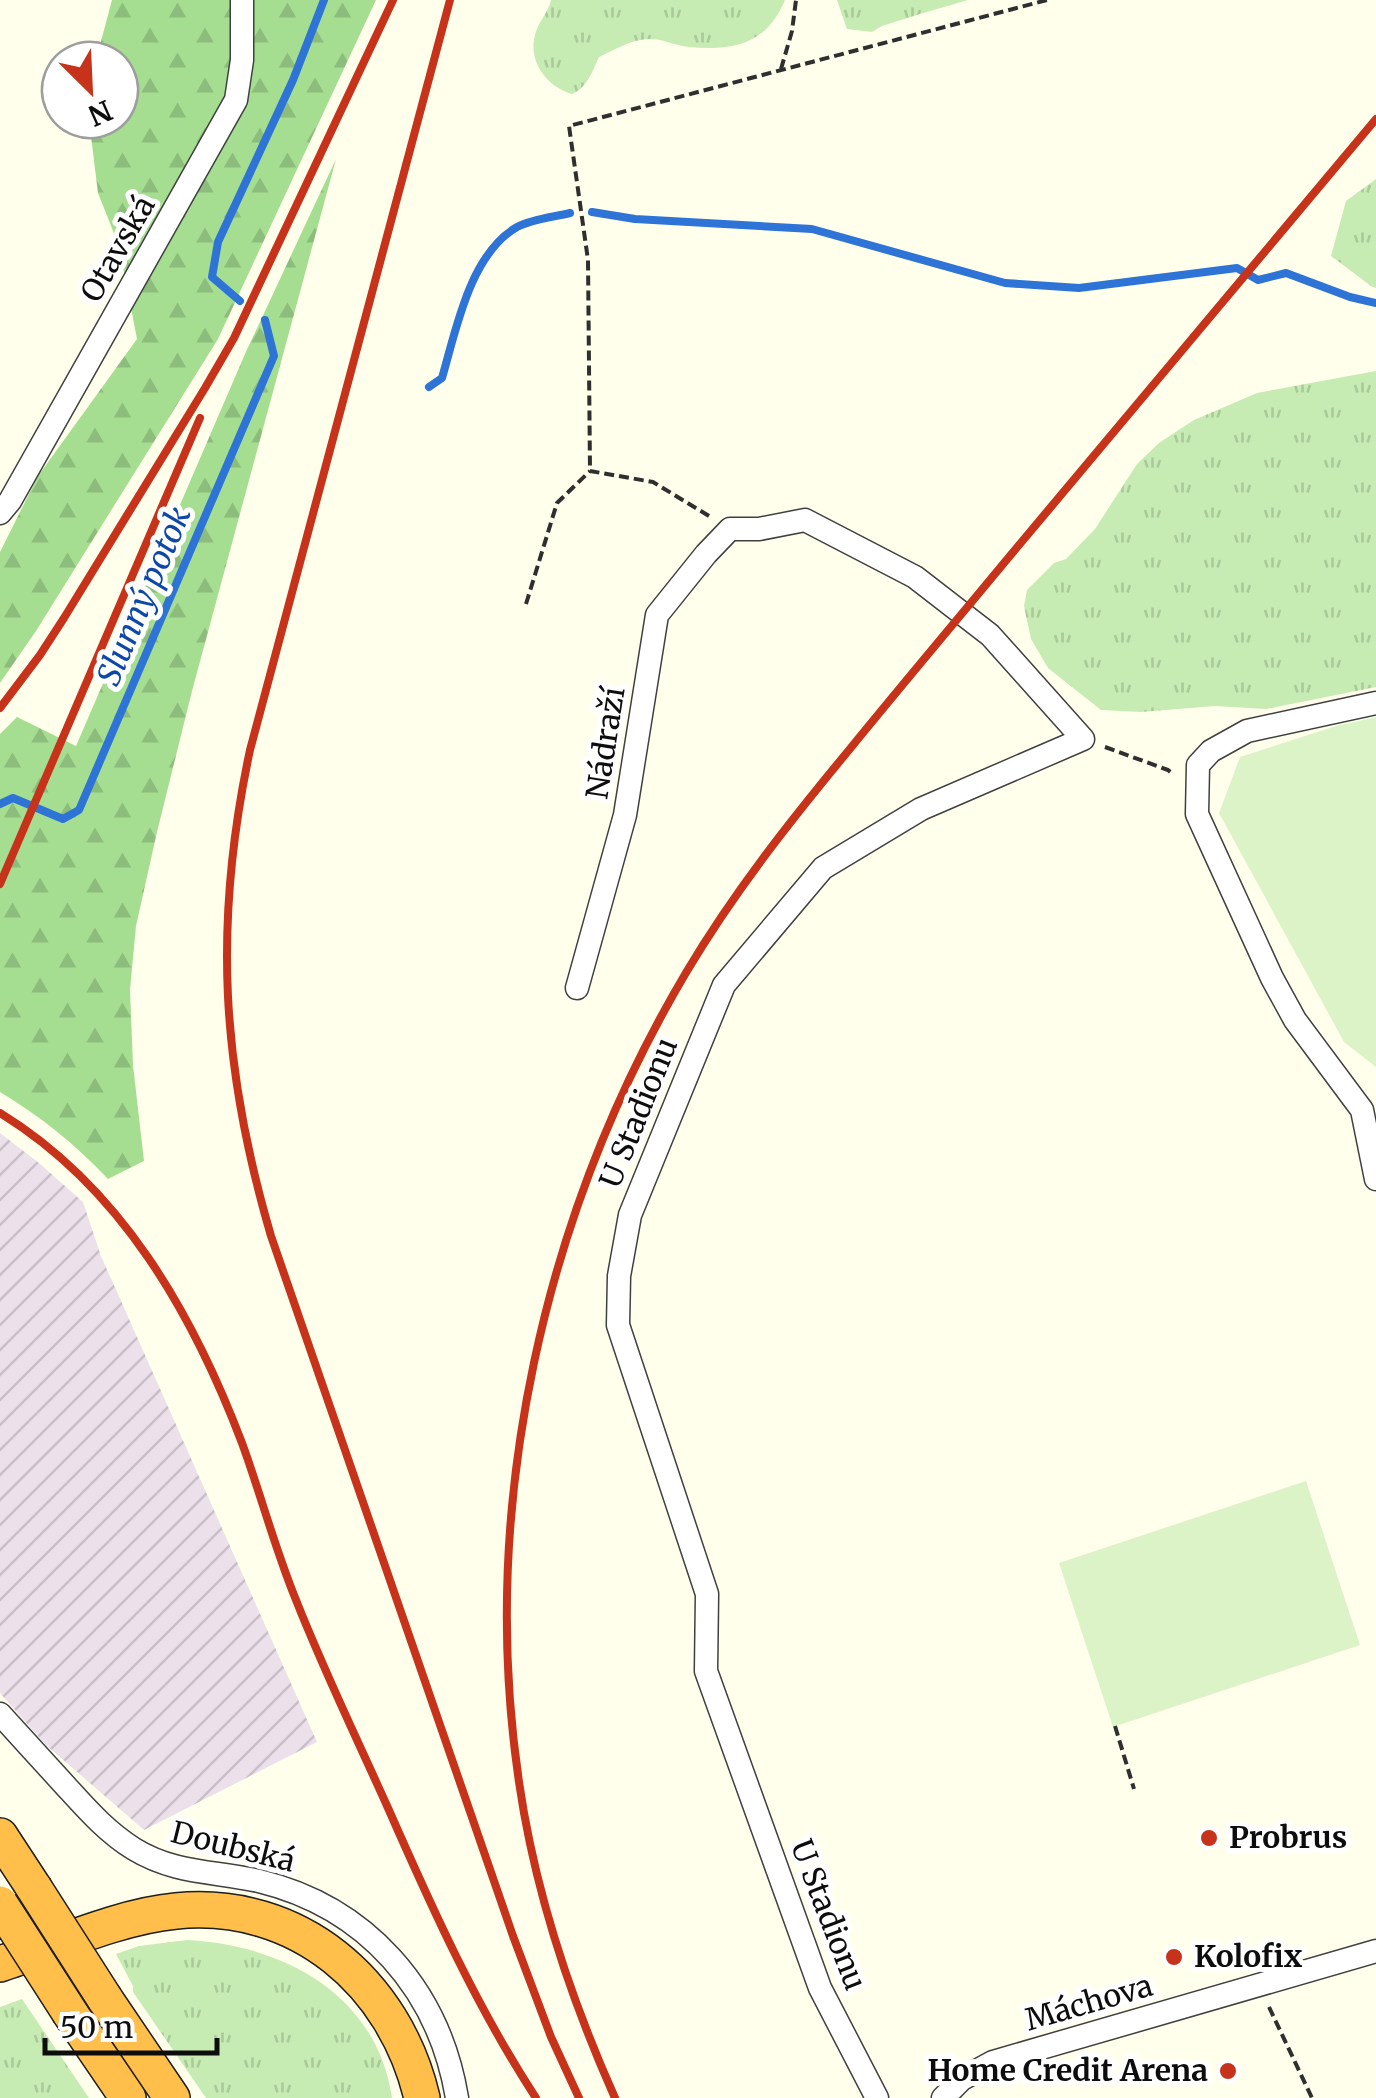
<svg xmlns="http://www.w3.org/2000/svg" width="1376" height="2098" font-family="Merriweather,serif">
  <defs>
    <pattern id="industrial-furrows" width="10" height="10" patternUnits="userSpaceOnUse" patternTransform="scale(2.5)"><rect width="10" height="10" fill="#ece0eb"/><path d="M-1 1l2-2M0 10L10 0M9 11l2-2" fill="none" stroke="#c9bfc8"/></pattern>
    <pattern id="grass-tufts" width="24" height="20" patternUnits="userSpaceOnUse" patternTransform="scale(2.5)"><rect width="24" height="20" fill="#c6ecb3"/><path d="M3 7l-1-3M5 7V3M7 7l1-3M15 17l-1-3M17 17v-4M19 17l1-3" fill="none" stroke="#a9c999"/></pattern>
    <pattern id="forest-firs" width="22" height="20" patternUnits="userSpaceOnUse" patternTransform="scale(2.5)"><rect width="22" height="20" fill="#a5de91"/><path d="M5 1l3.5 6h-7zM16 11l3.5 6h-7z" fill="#8dbd7c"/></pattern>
  </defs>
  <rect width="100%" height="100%" fill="#ffffec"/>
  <polygon fill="url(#industrial-furrows)" points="0,1133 39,1163 83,1202 101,1256 317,1742 144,1830 46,1745 0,1693"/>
  <g fill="url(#grass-tufts)">
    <path d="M551,0H785C767,44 734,51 689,47C676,46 663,39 650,39C632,39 614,50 599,57C592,72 587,88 572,94C545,86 525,58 537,29C541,18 548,13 551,0Z"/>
    <polygon points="837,0 968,0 920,14 882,26 872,32 847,29"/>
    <polygon points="1376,179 1376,288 1371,286 1331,256 1346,201"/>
    <polygon points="1376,371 1376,687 1266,709 1215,706 1141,712 1101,710 1048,668 1031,639 1024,606 1027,590 1054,563 1066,559 1095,529 1137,464 1159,443 1194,420 1257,393"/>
    <path d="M187,1940C283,1945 377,1994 392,2098H206L133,1992V1986L116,1954L139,1946Z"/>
    <polygon points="22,1999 89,2098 0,2098 0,2007"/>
  </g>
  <g fill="url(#forest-firs)">
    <polygon points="112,0 376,0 218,339 36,631 0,683 0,552 38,476 137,339 119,246 98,193 89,120 120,120 120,60 96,60"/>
    <path d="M336,159L192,691L157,832L136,926L130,990L133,1065L144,1161L108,1179C76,1145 40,1116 0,1092V734L17,717L76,746L245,354Z"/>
  </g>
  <g fill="#dbf3c6">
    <polygon points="1376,717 1376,1067 1344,1042 1219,813 1240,757 1336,726"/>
    <polygon points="1306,1481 1360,1645 1113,1727 1059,1563"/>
  </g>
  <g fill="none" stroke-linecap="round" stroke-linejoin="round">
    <g stroke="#2e74d7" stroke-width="8">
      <polyline points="592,212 635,219 812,229 1005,283 1079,288 1237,268 1258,280 1286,273 1350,297 1376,303"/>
      <polyline points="240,301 212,277 218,242 293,80 324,0"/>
      <path d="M429,387L442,378C456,330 470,254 517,227C532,219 554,217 570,213"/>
      <polyline points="0,804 13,798 63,819 79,810 274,356 265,320"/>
    </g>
    <g stroke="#404040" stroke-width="25">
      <g id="minor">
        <polyline points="0,513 10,501 236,100 242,60 242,0"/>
        <polyline points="1376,703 1247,731 1211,751 1198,765 1197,814 1272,978 1295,1020 1362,1110 1376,1179"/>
        <polyline points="577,988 625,815 657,615 706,554 730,529 759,529 805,520 915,577 990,635 1083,739 921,809 823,868 724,985 630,1215 619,1276 618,1325 707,1594 706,1671 820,1988 877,2098"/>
        <path d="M0,1714C21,1737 41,1759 62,1782C84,1806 105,1831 134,1849C175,1874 215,1871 259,1881C366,1907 439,1989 457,2098"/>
        <polyline points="943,2098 962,2079 993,2062 1376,1951"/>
      </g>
    </g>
    <g stroke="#1e1e1e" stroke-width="38">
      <g id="highway">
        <polyline points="0,1836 34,1888"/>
        <path d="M0,1964C54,1946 120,1916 176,1911C298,1899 395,1983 422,2098"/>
        <polyline points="105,1999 172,2098"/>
        <polyline points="70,2013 128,2098"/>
      </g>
    </g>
    <g stroke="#2f2f2f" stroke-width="4" stroke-dasharray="10 5" stroke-linecap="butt">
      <polyline points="781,69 792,31 796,0"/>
      <polyline points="709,516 653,482 590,471 588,260 569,126 1047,0"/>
      <polyline points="526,604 557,503 590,471"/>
      <polyline points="1105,747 1168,770 1174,775"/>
      <polyline points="1115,1726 1134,1789"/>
      <polyline points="1269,2007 1312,2098"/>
    </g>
    <use href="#minor" stroke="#fff" stroke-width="22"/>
    <use href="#highway" stroke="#ffbf4a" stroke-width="35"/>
    <g stroke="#c7331a" stroke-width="8">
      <path d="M450,0L250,750C213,923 221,1066 271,1236L513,1936L551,2037L579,2098"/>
      <polyline points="0,708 40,655 64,618 205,388 234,338 393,0"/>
      <polyline points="0,884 200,418"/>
      <path d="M0,1113C121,1187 193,1314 242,1443C261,1495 275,1549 296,1600C324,1671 357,1739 388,1808C432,1908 476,2006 536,2098"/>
      <path d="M615,2098C570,1997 535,1893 519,1782C478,1505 544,1211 687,971C734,892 791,820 849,750C902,685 956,621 1009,557C1132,411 1253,265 1376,119"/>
    </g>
    <g stroke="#1e1e1e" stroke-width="38" stroke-linecap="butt">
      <g id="highway-bridge">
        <polyline points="34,1888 105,1999"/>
        <polyline points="0,1904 70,2013"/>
      </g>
    </g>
    <use href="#highway-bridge" stroke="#ffbf4a" stroke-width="35"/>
  </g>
  <g fill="#c7331a" stroke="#fff" stroke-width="4">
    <circle cx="1209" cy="1838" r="10"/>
    <circle cx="1174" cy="1957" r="10"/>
    <circle cx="1228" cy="2071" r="10"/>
  </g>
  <g text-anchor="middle" stroke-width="10" stroke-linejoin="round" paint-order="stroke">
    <g font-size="30" fill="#0d0d0d" stroke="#fff">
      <text transform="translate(118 249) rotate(-60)" y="10">Otavská</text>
      <text transform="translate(606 743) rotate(-81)" y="10">Nádraží</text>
      <text transform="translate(639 1113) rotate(-68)" y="10">U Stadionu</text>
      <text transform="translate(233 1847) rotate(14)" y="10">Doubská</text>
      <text transform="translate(828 1915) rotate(69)" y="10">U Stadionu</text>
      <text transform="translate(1089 2003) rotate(-16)" y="10">Máchova</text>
    </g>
    <g font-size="30" font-weight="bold" fill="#0d0d0d" stroke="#fff" text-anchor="start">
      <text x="1229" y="1848">Probrus</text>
      <text x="1194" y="1967">Kolofix</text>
      <text x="1208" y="2081" text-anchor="end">Home Credit Arena</text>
    </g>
    <g font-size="32" font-style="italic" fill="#0d47a8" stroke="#fff">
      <text transform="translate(144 596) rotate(-67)" y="11">Slunný potok</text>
    </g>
  </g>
  <g transform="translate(90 90) rotate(156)"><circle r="48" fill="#ffffff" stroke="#9e9e9e" stroke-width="2.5"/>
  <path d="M0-8L18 38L0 25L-18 38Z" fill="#c7331a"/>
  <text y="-15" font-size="28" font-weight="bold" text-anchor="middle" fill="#0d0d0d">N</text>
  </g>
  <path d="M45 2038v15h172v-15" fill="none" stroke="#0d0d0d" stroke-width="5"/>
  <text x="60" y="2038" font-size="30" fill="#0d0d0d" stroke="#ffffff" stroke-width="8" paint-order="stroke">50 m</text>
</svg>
